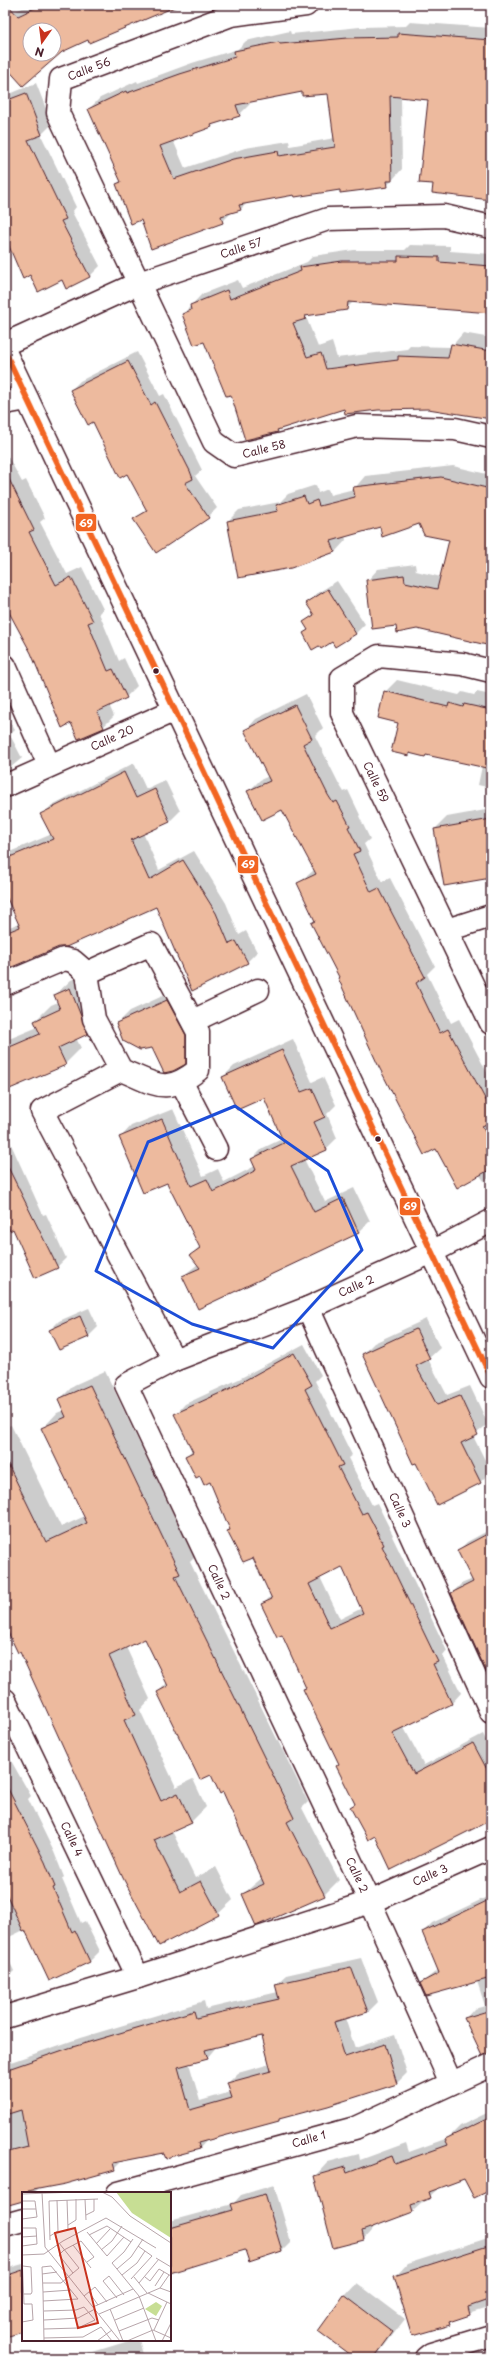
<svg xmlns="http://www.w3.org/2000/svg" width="496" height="2363" font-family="'Playpen Sans',sans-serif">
  <rect width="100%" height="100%" fill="#fff"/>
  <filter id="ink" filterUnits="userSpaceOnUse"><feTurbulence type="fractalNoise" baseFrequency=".025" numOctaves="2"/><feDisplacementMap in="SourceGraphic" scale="8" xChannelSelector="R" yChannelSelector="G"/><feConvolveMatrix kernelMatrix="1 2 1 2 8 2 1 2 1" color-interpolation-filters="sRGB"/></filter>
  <g filter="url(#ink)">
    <g fill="#0003" fill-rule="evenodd">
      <path d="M29,5H183L162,11L61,51L23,85L5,64V16ZM30,30H54V54H30Z"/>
      <path d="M410,22L491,28V199L434,184L429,99L401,96L402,169L387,186L295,194L247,203L241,209L233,211L222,222L142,219L117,184L121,180L89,109L100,98L137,81L138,83L192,63L238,49L246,41L290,31L291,34L360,27L406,26ZM302,91L329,93L335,138L290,146L289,141L245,148L185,168L173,140L211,126L215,123L239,115L250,104V102Z"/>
      <polygon points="36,83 52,124 41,135 76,207 72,212 100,266 90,276 62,279 30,274 9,244 5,246 5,96"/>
      <polygon points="410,245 450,246 450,251 491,254 491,312 354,301 346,309 309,314 306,317 318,347 332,342 337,358 407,349 410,346 451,347 463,333 491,338 491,418 428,408 345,408 282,427 278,431 232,394 205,340 183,314 202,294 238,280 242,288 307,262 313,256 354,250 405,250"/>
      <polygon points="137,352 160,396 164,394 202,470 195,476 217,508 208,517 135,520 147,509 127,473 71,390 80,381"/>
      <polygon points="6,453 22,482 26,480 45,518 40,522 67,574 82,567 103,609 99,613 119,661 124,658 137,686 126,697 109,705 114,716 103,727 72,722 5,603"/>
      <polygon points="453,466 491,475 491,645 397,625 367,581 378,569 415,564 416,571 441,577 450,540 419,523 381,526 345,536 346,540 335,552 228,521 239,510 280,502 288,494 316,485 318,493 328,489 330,495 354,489 365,476"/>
      <polygon points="337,581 365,624 356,633 335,646 332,641 304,633 309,628 305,622 314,613 307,603 316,594"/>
      <polygon points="397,680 459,695 462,692 474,695 477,692 491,695 491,788 478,785 482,766 427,754 411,753 408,755 399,722 385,692"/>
      <polygon points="5,691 21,700 5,713"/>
      <polygon points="306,694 323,728 315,736 339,784 344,792 348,790 360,815 359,816 370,839 364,844 382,882 390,878 435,966 427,974 451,1023 459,1019 491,1080 491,1177 484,1181 340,977 312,923 316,919 299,883 314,870 282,808 249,791 260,780 269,776 246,730 256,719"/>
      <polygon points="5,714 15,730 10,735 22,758 5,772"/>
      <polygon points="134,763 146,789 165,780 180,811 170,821 143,833 159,870 194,851 226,903 239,935 246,931 257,952 247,962 157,906 5,969 5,929 19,923 5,891 5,854 52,834 42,815 52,805"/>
      <polygon points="491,809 491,877 435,829 447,817"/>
      <polygon points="86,973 103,1018 87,1034 76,1038 81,1048 65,1064 5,1081 5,1043 9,1039 38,1027 35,1021 51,1005 58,1002 55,995 71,980"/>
      <polygon points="180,988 198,1050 185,1063 152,1047 117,1024 130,1011"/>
      <polygon points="293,1039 312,1082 323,1077 336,1105 327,1114 337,1138 326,1149 304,1159 325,1202 354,1188 370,1221 359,1232 199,1308 183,1276 198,1264 191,1255 200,1246 168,1182 120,1138 131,1126 173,1109 203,1176 218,1169 224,1182 255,1166 252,1159 263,1148 284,1138 265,1096 223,1077 234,1066"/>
      <polygon points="5,1131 43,1215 46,1214 66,1258 57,1267 13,1228 5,1217"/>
      <polygon points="89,1308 98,1327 89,1336 59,1349 50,1330 59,1321"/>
      <polygon points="426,1319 440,1348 428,1359 447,1395 470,1386 488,1424 473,1436 491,1472 480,1482 363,1354 374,1343"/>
      <path d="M304,1344L321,1375L315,1381L352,1455L348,1458L372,1505L377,1503L393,1535L392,1536L447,1651L443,1656L461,1693L452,1703L403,1726L424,1765L483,1734L491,1750V1819L375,1835L351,1807L356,1802L337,1766L340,1763L307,1687L283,1633L263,1604L272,1595L253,1556L228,1531L230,1529L210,1481L201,1475L187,1456L192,1450L176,1414L185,1404L239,1379ZM343,1565L362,1608L340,1619L320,1577Z"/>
      <polygon points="105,1371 194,1558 190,1562 308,1802 302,1808 339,1880 324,1895 243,1894 263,1877 224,1791 158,1692 167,1683 145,1638 126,1647 150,1699 140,1710 176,1787 193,1779 206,1807 191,1822 172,1831 195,1878 216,1867 233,1900 218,1914 159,1945 20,1651 5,1624 5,1427 11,1425 61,1527 85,1516 43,1428 57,1413 64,1410 59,1400 74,1385"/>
      <polygon points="491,1529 491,1665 452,1593 461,1584 473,1579 458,1551 467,1542"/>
      <polygon points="5,1750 31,1796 28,1799 54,1852 64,1877 62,1879 81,1923 85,1921 100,1951 90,1961 49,1980 26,1929 5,1939"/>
      <polygon points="491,1895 491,2042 465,2019 474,2009 485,2006 477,1981 421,1983 439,1969 423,1932 432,1923"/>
      <polygon points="5,1952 14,1971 5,1980"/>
      <path d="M361,1958L378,2002L368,2012L345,2018L355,2048L395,2035L407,2073L397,2083L328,2105L282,2117L279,2120L208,2139L200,2148L165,2151L123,2160L114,2169L40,2188L35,2193H23V2200L5,2205V2064L80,2038L204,2001L206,2009L278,1992L276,1984L286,1975ZM262,2035L270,2064L238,2073L228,2083L231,2092L200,2101L189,2063L207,2058L217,2046Z"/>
      <polygon points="491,2111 491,2189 465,2177 440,2187 413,2211 377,2224 364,2239 334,2247 315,2176 328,2162 359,2154 360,2160 406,2143 409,2152 448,2138 460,2126"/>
      <polygon points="274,2185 291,2242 282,2251 249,2261 246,2249 170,2272 170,2221 233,2204 241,2195"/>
      <polygon points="491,2237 491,2307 455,2318 449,2324 395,2277 407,2264"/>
      <polygon points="23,2264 23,2330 5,2327 5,2269"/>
      <polygon points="357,2283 405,2319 375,2358 356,2358 345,2296"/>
      <polygon points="132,2340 139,2340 144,2358 73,2358"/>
    </g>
    <g fill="#edba9e" stroke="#4a1f2b" fill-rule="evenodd">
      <path d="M5,5H8L18,16L41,5L177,6L89,43L88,40L62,52L23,86L5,66ZM30,30H54V54H30Z"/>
      <path d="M398,33L491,40V200L432,193L433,184L419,183L428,100L390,96L392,181H387L388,187L340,193V190L295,197L294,195L239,205L241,210L221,216L223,223L151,249L141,220L131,224L116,184L121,182L88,109L126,91L127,93L180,74L235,57L234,51L279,42L280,44L348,38L398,37ZM302,92V96L328,94L335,147L279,156L278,151L233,159L174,179L160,146L212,127L211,125L240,116L236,105Z"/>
      <polygon points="26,93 42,135 28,140 66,219 61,221 90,277 66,289 62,280 38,292 30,275 23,279 5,237 5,101"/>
      <polygon points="398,256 439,257 439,262 491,266 491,313 348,302 347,310 305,316 306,319 293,323 307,357 321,353 326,369 398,360 398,356 448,358 451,344 491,351 491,419 428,409 378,410 345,414 344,409 277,430 278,432 245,440 231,395 226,396 204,342 194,345 182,314 191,310 190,305 227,290 230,299 301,271 300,267 342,261 398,261"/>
      <polygon points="128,361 151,405 155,402 190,471 193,479 185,483 209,518 156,553 133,519 147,511 127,474 120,478 93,422 88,425 70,390"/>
      <polygon points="5,471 34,530 29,532 56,585 71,577 93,621 88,623 108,671 113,669 127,698 97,712 104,728 78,739 71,723 62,728 31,653 5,605"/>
      <polygon points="441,477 491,489 491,646 417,629 397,633 396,626 372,629 366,580 404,575 405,582 437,589 449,540 424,535 419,524 382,537 380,527 331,541 335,552 291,568 238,578 227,521 278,511 276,505 304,496 307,504 317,500 319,506 355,497 353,487"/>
      <polygon points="328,589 356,634 335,647 332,642 321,649 319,646 312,650 303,633 308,630 303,622 314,615 306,603"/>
      <polygon points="384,691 448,707 449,703 463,707 464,704 491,710 491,769 426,755 425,757 409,753 409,756 391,752 398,723 378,718"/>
      <polygon points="295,705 312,739 303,744 328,795 333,803 337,801 350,826 348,827 360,851 353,854 371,892 379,888 425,977 416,983 440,1033 448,1029 491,1110 491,1122 482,1126 491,1143 491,1169 457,1188 436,1149 424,1155 378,1065 338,978 339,977 311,923 315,921 297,883 316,874 282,810 262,820 247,791 270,781 244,730"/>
      <polygon points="124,772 136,798 155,789 170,822 131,840 149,880 183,860 216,913 229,944 236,941 248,963 192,991 156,907 66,947 59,947 5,970 5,933 20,927 5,894 5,859 53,839 40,814"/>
      <polygon points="491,819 491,878 444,886 434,829"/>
      <polygon points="70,988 88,1034 58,1048 66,1065 5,1091 5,1049 40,1034 34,1021 60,1009 54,995"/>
      <polygon points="167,1000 186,1035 186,1064 173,1071 164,1073 152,1048 140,1050 123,1041 116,1023"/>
      <polygon points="282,1050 301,1092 312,1088 325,1117 314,1122 327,1150 291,1166 314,1212 343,1198 359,1233 198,1309 182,1276 200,1268 190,1255 200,1248 167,1183 143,1193 119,1137 162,1119 191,1186 207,1179 213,1192 236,1181 256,1170 251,1159 284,1143 264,1098 237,1110 222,1077"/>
      <polygon points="5,1161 58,1268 35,1278 13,1229 10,1231 5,1220"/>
      <polygon points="80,1316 89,1337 59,1350 49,1330"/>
      <polygon points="416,1329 430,1359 416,1366 437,1405 460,1396 478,1435 461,1443 481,1483 437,1505 416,1463 413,1464 362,1354"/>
      <path d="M294,1353L312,1385L305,1389L343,1465L338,1467L362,1514L367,1512L384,1545L382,1546L438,1662L433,1664L452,1704L392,1733L414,1774L473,1743L491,1777V1820L391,1870L375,1836L368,1840L350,1807L355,1804L336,1766L339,1764L303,1689L306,1688L282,1635L277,1637L261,1604L272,1599L253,1558L243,1562L227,1531L230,1530L210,1482L204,1485L200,1476L196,1478L185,1456L193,1452L174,1414L229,1389ZM342,1567L363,1613L330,1628L309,1584Z"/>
      <polygon points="90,1385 180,1574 175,1576 294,1818 287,1822 325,1896 256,1926 242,1894 264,1884 223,1792 220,1794 211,1775 200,1780 157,1692 168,1686 145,1639 109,1656 136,1715 124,1720 161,1801 178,1793 192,1823 154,1840 180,1892 201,1881 219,1915 159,1946 123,1878 20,1652 18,1653 5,1626 5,1458 46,1542 87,1523 41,1428 66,1417 58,1399"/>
      <polygon points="491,1532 491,1682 451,1593 473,1582 457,1550"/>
      <polygon points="5,1783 45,1862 55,1887 53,1888 72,1932 75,1930 90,1962 49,1981 25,1930 23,1931 5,1891"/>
      <polygon points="491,1899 491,1978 426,1996 420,1983 439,1973 422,1932"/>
      <path d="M351,1967L368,2012L334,2022L345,2057L385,2044L397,2084L328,2106L279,2119V2121L198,2143L200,2149L166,2158L164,2153L113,2163L115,2170L65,2184L28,2191L29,2193H23V2201L5,2206V2153L28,2147L21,2110L5,2115V2070L69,2048L194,2011L196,2018L279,1999L275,1984ZM262,2036L271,2071L227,2083L232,2098L190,2110L178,2067L208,2059L205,2050Z"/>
      <polygon points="491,2010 491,2053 482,2056 464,2018"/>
      <polygon points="491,2117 491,2190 474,2198 464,2179 429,2192 431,2198 411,2205 413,2212 362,2231 364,2240 333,2248 314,2176 345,2167 347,2173 392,2156 395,2164 448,2145 445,2139"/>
      <polygon points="265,2194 282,2251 249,2262 245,2250 170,2273 170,2228 233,2210 231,2204"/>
      <polygon points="491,2245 491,2299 468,2307 470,2315 449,2322 450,2325 412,2336 394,2276"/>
      <polygon points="23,2270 23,2332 5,2337 5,2276"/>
      <polygon points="344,2295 393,2332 374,2358 354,2358 318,2331"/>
    </g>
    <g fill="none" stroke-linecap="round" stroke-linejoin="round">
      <g stroke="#4a1f2b" stroke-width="25">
        <g id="minor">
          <polyline points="306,5 231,15 61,79 58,113 214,442 234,456 357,426 455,429 491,437"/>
          <polyline points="5,344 139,283 328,219 444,216 491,227"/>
          <polyline points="5,352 491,1377"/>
          <polyline points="5,403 27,399"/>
          <polyline points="5,666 49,765"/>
          <polyline points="491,671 462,664 379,656 342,678 342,713 491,1023"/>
          <polyline points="5,786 175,710"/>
          <polyline points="447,930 491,916"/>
          <polyline points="5,984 64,959 73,961 87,973"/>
          <polyline points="193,1021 258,990"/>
          <path d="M121,1070C156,1084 165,1096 198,1070V1032L151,944L87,973L94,1019L121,1070L42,1111L174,1360"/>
          <polyline points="182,1083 216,1149"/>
          <polyline points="308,1308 491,1712"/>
          <polyline points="5,1700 138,1977"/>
          <polyline points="5,2017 138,1977 370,1902 491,1848"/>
          <polyline points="451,2083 370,1902 126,1385 174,1360 308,1308 432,1252 491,1221"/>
          <polyline points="118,2193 355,2128 491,2065"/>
          <polyline points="5,2225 23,2220"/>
          <polyline points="426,2358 431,2354 491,2336"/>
        </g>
      </g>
      <use href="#minor" stroke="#fff" stroke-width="22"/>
      <g stroke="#fff" stroke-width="9">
        <polyline id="bus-1" points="5,352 491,1377"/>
      </g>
      <use href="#bus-1" stroke="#f26522" stroke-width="6"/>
    </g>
  </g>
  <path fill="none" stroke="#1d4ed8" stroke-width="3" stroke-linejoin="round" d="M235,1106L328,1171L362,1250L273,1348L192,1324L96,1271L148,1142Z"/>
  <g fill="#4a1f2b" stroke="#fff" stroke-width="1.5">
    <circle cx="156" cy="671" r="3.5"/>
    <circle cx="378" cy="1139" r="3.5"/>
  </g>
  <g text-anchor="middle" stroke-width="4" stroke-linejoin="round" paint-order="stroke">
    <g font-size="11" fill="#4a1f2b" stroke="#fff">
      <text transform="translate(89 69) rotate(-21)" y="4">Calle 56</text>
      <text transform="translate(241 248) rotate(-18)" y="4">Calle 57</text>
      <text transform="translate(264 449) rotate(-14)" y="4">Calle 58</text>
      <text transform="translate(112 738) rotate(-24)" y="4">Calle 20</text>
      <text transform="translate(376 782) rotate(64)" y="4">Calle 59</text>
      <text transform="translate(356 1286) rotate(-24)" y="4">Calle 2</text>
      <text transform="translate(400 1510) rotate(66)" y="4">Calle 3</text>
      <text transform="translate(219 1582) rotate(65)" y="4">Calle 2</text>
      <text transform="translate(72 1839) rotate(64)" y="4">Calle 4</text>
      <text transform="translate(357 1875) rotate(65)" y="4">Calle 2</text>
      <text transform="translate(430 1875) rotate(-24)" y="4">Calle 3</text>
      <text transform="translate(309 2139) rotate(-16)" y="4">Calle 1</text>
    </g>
  </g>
  <g transform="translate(22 2192)">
    <rect width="149" height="149" fill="#fff"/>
    <path d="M94,0H149V46L110,21ZM134,110L140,114L134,124L123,117Z" fill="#c7de94"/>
    <path fill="none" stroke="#b7a5aa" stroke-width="1" d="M80,0L90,5L108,24L149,51M20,1L23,55L98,149M0,2L55,0M63,7L64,28M45,8L46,37M0,9H13L15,25L0,27M0,17H14M64,23L72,19V7M46,33L54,28V7M0,36H14L15,52L0,54M65,40L85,64L102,45M67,43L85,34L109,50M28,44L36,39L35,8M0,45L15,44M111,47L102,60L90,71L117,104L134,149M28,48L27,9L76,7M74,52L88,37M51,53L69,76M79,58L90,49L100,34M0,63L22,62L41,49L84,26L134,56M0,63L2,112M134,66L149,75M95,77L109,65L121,47M51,81L37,63L42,58L59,49L72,65L65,70M20,82L35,80M100,83L115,71L123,59M112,85L125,101M123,85L128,89L137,77L149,84M109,87L130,64L116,54M21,91H39L57,76L37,51M117,91L137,67M133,94L142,80M138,96L147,83M21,100L49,98M67,100L76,113M126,101L149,112M0,102H9L10,100L9,75L1,74M62,104L73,95L85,110M95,106L81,89L87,84L102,103M21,109L56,107L29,74L20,75L21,100L22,149M71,115L111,97M88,117L101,149M22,119L54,118L62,115L73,128L56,136L22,137M77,122L138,96L149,100M22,128L56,126L73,117M93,128L122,116M0,130L11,128L10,112H2M132,138L145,110M97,139L130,126L137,128M22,146L61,145L79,135L90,149M75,149L90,138M105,149L131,138L149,146M140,149L149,131"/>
    <path fill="#c8321e" fill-opacity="0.15" stroke="#c8321e" stroke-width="2" d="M53,36L76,131L56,136L33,41Z"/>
    <rect width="149" height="149" fill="none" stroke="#4a1f2b" stroke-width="2"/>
  </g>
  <g stroke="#fff" stroke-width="1.5">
    <rect x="75" y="513" width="22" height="19" rx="4" fill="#f26522"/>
    <rect x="237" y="855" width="22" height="19" rx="4" fill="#f26522"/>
    <rect x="399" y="1197" width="22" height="19" rx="4" fill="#f26522"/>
  </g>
  <g font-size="11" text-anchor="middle" font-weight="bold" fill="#fff">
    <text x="86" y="527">69</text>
    <text x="248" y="868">69</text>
    <text x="410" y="1210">69</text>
  </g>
  <rect width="496" height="2363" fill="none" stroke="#fff" stroke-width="20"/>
  <rect x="10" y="10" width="476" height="2343" fill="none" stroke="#4a1f2b" stroke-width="1.5" filter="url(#ink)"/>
  <g transform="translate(42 42) rotate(194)"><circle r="19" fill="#ffffff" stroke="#b7a5aa"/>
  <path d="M0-3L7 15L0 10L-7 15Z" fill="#c8321e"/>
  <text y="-6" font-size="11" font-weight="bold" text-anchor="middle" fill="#4a1f2b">N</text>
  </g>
</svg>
